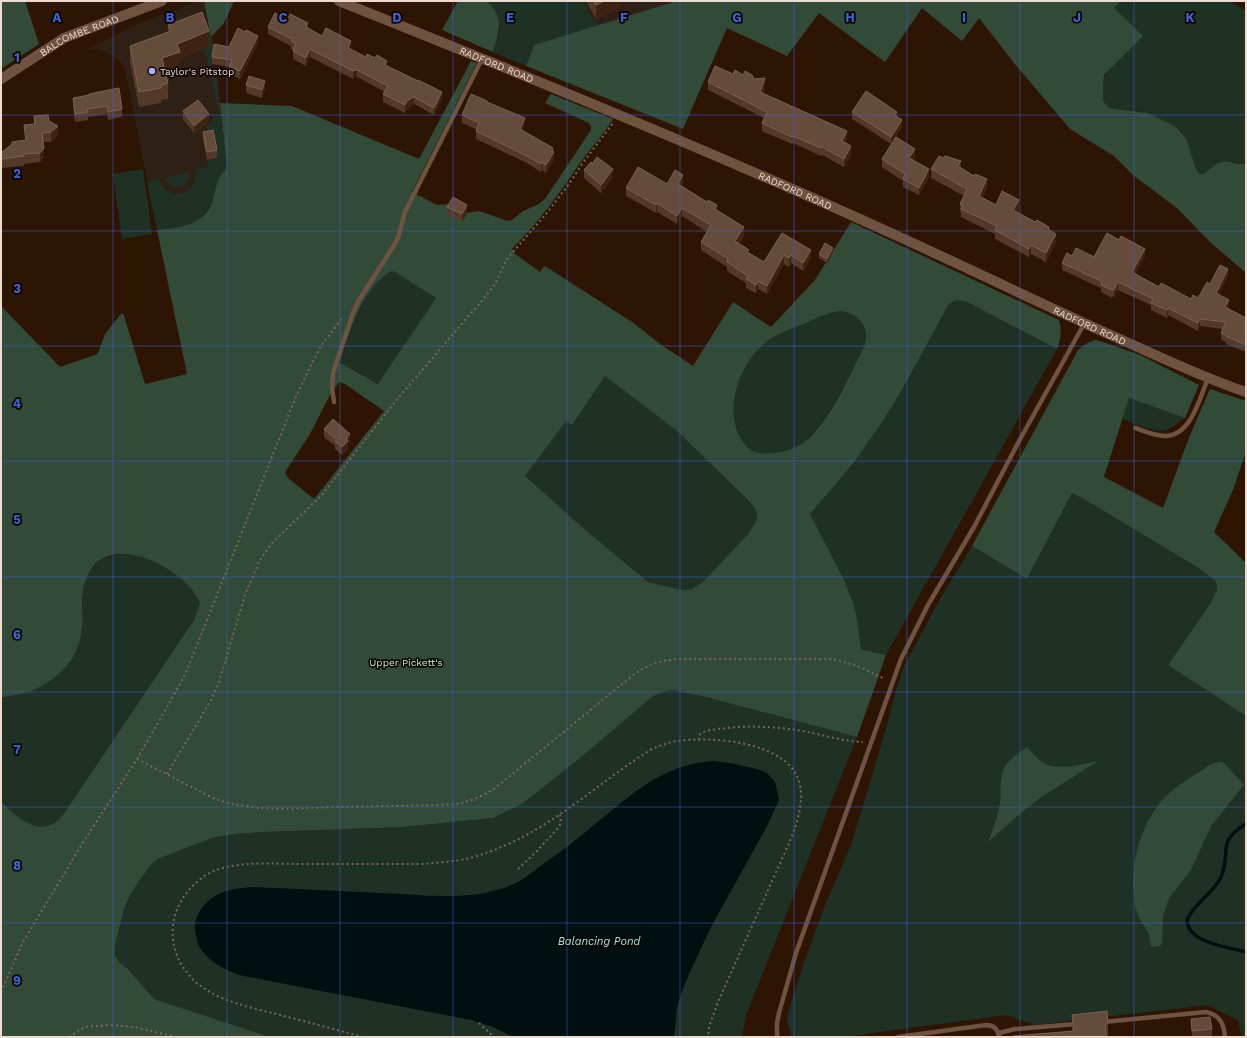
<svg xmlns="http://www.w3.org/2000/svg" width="1247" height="1038" font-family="'Work Sans',sans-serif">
  <rect width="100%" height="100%" fill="#2e1503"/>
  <g fill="#2f2015">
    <polygon points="204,1 214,52 211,67 216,68 227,169 157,230 125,69 120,61 110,54 99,49 88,49 136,25 196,2"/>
    <polygon points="584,1 673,1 673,2 597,26"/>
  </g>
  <g fill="#1f3125">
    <polygon points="487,1 584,1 597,26 534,45 526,66 493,52 500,27"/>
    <path d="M1120,1H1230L1246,11V163C1240,165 1236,161 1230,161C1218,161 1212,169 1203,174H1199L1196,169L1186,138L1175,126L1163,120L1139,111L1109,108L1103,101V79L1111,67L1114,8Z"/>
    <path d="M209,25L214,52L211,67L216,68L227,169C211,177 219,205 202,217C190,227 172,228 157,230L147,182L159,179C167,204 200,196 196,169L208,167L207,160L217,158L213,138L206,127L212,122L210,120L220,115L204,49L209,47L202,27Z"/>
    <polygon points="143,169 152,234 122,239 113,174"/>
    <path d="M190,172C191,189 171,194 165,178Z"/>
    <path d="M392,271H395L436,298L379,384L339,362C349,335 356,307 375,285C380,280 385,274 392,271Z"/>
    <polygon points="956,300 965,301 1057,349 886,655 865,649 818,642 738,600 868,443 903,387 949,304"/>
    <path d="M841,311C860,314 871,329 864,347C850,374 829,421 806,440C797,448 786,452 773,453C755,455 747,451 739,435C725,406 740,364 764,344C775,334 788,330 801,325C814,320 827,312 841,311Z"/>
    <polygon points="605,375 676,430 752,504 757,513 756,522 748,534 702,583 692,589 682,590 648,582 589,533 525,476 566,420 572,424"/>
    <path d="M1129,398L1185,418C1179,422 1172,428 1166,430C1151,433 1135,423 1122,419Z"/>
    <polygon points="1072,493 1089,502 1197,567 1214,580 1217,584 1217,590 1210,604 1168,665 1246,716 1246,1037 1242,1037 1238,1020 1207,1005 1035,1025 1006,1015 843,1037 792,1037 788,1025 787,1017 792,999 805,960 825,905 851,845 883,739 898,684 904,666 940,599 972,546 1027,579"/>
    <path d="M124,554C131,555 139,555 146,558C161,562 198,586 200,603C201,609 196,615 194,620L67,809C64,813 61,818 57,821C37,837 14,815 1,801V698C10,695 19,695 28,692C30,691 34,690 36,688C42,685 68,664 71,659C98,624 58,559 124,554Z"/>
    <polygon points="673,690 702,696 857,737 746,1015 742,1037 270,1037 154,999 128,969 119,962 115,955 115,945 124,909 130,895 139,881 151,865 158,859 212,838 236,834 261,832 403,827 493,818 522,804 579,759 652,697 662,692"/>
  </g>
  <g fill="#324b39" fill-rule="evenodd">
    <polygon points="1,1 25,1 39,44 1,69"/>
    <polygon points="204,1 234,1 224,23 211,37"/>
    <path d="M458,1H487C505,19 499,30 493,52L442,30Z"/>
    <path d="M673,1H1120L1114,8L1143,36L1104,75L1103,84V101L1109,108L1148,113L1175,126L1186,138L1196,169L1199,174H1203C1210,170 1215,163 1223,162C1231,160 1239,166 1246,163V273L1209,241L1177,208L1134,176L1114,156L1070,129L1014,63L979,18L962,41L922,8L885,62L819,13L787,56L727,28L683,129L526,66L534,45L673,2Z"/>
    <path d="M471,61L477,63L412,192L437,205L450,204L467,213L479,211L508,221L512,220L523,211L539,204L545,199L591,130V126L589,123L545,103L551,94L613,119C603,135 591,148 580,163C559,194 538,223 512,249L515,254L540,272L544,266L548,268L635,324L660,344L693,366L733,302L771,327L815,280L851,222L1059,320C1062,331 1061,338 1057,349L965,301L956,300L949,304C923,350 900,398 869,441C852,467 830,490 810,514L844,580L853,603L856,614L861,649L886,655L857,737L702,696L672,690L662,692L652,697L579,759L522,804L493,818L403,827L262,832L236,834L212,838L158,859L151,865L139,881L130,895L124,909L115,945V955L119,962L128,969L154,999L270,1037H1V801C14,815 37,837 57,821C61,818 64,813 67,809L194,620L200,603C188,572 122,535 94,565C85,575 82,591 82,604C82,611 83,619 82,626C81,638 78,650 71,660C61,674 44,687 28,692C19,695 10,695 1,698V306L60,367L95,355L98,353L105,334L120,315L123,313L145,384L187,374L157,230C172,228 190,227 202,217C219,205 211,178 227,169L220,103L292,106L419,159ZM392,271L395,272L436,298L378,384L339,362C349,335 356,307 375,285C380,280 385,274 392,271ZM841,311C860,314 871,329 864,347C849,376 833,415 809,438C799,447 787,452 773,453C755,455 747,451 739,435C725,406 740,364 764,344C775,334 788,330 801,325C814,320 827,312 841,311ZM605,376L676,430L752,504L757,513L756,522L748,534L702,583L692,589L682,590L648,582L589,533L525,476L566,421L572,425ZM339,382L345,384L384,411L314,499L288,478L285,472L310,434L329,397Z"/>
    <polygon points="1095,340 1100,341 1140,355 1199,385 1185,418 1129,398 1104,477 1163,508 1190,435 1210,389 1246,401 1246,451 1233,490 1214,532 1246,563 1246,716 1168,665 1210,604 1217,590 1217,584 1214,580 1197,567 1089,502 1072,493 1027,579 972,546 1078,350 1087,343"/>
    <path d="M1027,747C1032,752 1036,758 1042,762C1058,772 1081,764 1098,761L1040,798L1022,812L988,842C993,829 998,816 1000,803C1002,789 998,776 1007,763C1012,757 1021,752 1027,747Z"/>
    <path d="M1217,762H1222L1225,764L1244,785L1211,826L1191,870L1169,898L1163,916L1162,943L1160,946L1151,947C1150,943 1150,938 1149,935C1147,929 1142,924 1140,919C1136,912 1134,902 1134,895C1130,862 1142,821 1165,797C1177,785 1195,775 1210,765Z"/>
  </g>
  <path fill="#000f10" d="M714,761L730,763L757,769L767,773L775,782L779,800L767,826L710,929L690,972L682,991L677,1008L674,1037H513L493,1027L471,1020L239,975C226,970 213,964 203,952C198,947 196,937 195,930C194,914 205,901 219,894C228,889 242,888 252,887C295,889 339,891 382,893C425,895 473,902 514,884C525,879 536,869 546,862C563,850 579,838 594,825C632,794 663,764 714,761Z"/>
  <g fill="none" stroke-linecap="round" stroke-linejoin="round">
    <path stroke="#000f10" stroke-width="3.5" d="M1246,824C1215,842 1232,853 1221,877C1214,893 1193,904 1187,920C1187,943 1229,947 1246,952"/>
    <g stroke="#7c6556" stroke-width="2" stroke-dasharray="2 3" stroke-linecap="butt">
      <path d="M699,740L700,734C707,729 718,729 727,728C752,725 777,727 803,731C823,735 842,741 863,742"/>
      <path d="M137,759L213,798C253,813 296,808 338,807C377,806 417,806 457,804C472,801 483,796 495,788L632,676C647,665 660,660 679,659H832L858,666L885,679"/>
      <polyline points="167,774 211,700 218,685 246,592 260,560 271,544 321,496 399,397 485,297 495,284 506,260 546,214 569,184 582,164 613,123"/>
      <polyline points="518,869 536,852 559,827 561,823 560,815"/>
      <polyline points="1,992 23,942 82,844 137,759 169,704 186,672 195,650 295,399 309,369 321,346 342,318"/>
      <polyline points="479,1023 494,1037"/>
      <polyline points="69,1037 84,1027 109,1025 134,1027 177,1037"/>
      <path d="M363,1037C337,1030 311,1023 284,1016C247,1006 200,1000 180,962C173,948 171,934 174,919C179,898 196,878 216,870C242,861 273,864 300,864C342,864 383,864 424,864C439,862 455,862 470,858C543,838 589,789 650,750C659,746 667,743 676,741C711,736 786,741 799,781C805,801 797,823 790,841L718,1002L709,1027L708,1037"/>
    </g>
    <g stroke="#70533f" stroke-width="4.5">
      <polyline points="334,402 332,387 333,373 353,313 359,300 393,247 398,238 405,212 482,59"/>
      <path d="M1135,428C1144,431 1155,436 1165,436C1191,436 1200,398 1208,378"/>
      <path d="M1103,1022L1206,1012C1220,1015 1224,1024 1225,1037"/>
      <polyline points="999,1033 1015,1029 1076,1024"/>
      <polyline points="777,1037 777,1023 779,1013 796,953 901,659 928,605 974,527 1018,443 1084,324"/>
      <path d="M898,1037L986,1025C994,1025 998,1029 999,1037"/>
    </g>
    <g stroke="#70533f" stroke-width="10">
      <path id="s1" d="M339,1C525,75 711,151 893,234C973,270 1051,309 1131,344C1169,361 1207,379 1246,392"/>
      <path id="s2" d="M1,79L64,38L162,1"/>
    </g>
  </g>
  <g fill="#543928">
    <polygon points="586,1 620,1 620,7 596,19"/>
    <polygon points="287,19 351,49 366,57 387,66 442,99 434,115 414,104 407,109 405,113 383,102 383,94 385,92 357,77 353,79 310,57 306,66 293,59 293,50 291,49 291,46 268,34 268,27"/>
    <polygon points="168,25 209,47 180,58 180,67 165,73 168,83 168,99 161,100 161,103 139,107 130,62 130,46 168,32"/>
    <polygon points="258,43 240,79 229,73 229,67 212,64 212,57 229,47"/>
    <polygon points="733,74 743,75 754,79 765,86 763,93 847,139 845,143 851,154 844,167 822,155 821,156 793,143 792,144 762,131 762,123 764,118 708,90 708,82"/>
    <polygon points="246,85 265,89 262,98 246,93"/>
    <polygon points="73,98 122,109 122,117 108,120 107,114 88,117 88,120 75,122 73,105"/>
    <polygon points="487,102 525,125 522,130 553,151 554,159 546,173 542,170 541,172 523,161 476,139 476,129 462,123 462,115"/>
    <polygon points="183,111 209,122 194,133 183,119"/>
    <polygon points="852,112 897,117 902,127 891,144 852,119"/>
    <polygon points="34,116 49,121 58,135 51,142 43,142 44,157 40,162 24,164 24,166 1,168 1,153 25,140 24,125 34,124"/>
    <polygon points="203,132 217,150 217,158 207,160 203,140"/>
    <polygon points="915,157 913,160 929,177 919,195 903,187 903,181 882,167 882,159"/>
    <polygon points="592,164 613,177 601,193 584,178 584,170"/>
    <polygon points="961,168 987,188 982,198 996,205 1019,209 1017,212 1049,230 1056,243 1046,262 1031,254 1029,257 995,239 995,234 961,217 961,213 960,212 960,204 964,196 931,178 931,169"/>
    <polygon points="683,183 681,186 717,210 744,235 739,244 749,253 764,262 782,233 811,258 803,271 791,263 789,267 784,264 767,294 758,289 756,293 746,288 746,283 727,271 727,267 701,250 701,242 707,232 682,216 677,224 657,212 656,213 626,196 626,188 667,184"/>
    <polygon points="447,207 467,213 462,222 447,214"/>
    <polygon points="833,252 827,263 819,258 819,254"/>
    <polygon points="1072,256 1145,256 1135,274 1159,287 1191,299 1198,298 1210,284 1228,276 1219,294 1229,307 1228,309 1246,318 1246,352 1226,344 1226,342 1221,340 1221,333 1223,329 1200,326 1198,331 1168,315 1167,318 1151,310 1151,305 1118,290 1114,297 1112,296 1112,298 1101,292 1101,288 1062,270 1062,263"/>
    <polygon points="324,429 350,441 348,443 348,449 342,455 335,449 335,446 324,437"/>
    <polygon points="1072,1015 1108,1024 1108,1037 1013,1037 1072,1031"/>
    <polygon points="1191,1019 1212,1029 1212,1037 1192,1037"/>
  </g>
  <g fill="#3e2311">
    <polygon points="604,1 620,1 620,7 596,19 596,5"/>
    <polygon points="209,31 209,47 180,58 180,67 162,74 162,58 177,44"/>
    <polygon points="258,36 258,43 240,79 240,71"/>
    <polygon points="351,41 351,49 348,56 348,48"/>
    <polygon points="310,49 310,57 306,66 306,58"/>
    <polygon points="357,70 357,77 353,79 353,71"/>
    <polygon points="765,78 765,86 760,99 760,92"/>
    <polygon points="265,81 265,89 262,98 262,90"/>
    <polygon points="442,92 442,99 434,115 434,108"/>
    <polygon points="414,97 414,104 407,109 405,113 405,105 407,101"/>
    <polygon points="209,114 209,122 194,133 194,126"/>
    <polygon points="525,118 525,125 520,136 520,129"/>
    <polygon points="902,120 902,127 891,144 891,137"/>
    <polygon points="58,126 58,135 51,142 51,132"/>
    <polygon points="847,131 847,139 842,149 842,141"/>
    <polygon points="851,146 851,154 844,167 844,159"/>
    <polygon points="44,148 44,157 40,162 40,153"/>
    <polygon points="553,148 553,154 554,152 554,159 546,173 546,165"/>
    <polygon points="915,149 915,157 909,166 909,158"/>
    <polygon points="961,161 961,170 958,166"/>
    <polygon points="542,162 542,170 541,172 541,164"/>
    <polygon points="613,169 613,177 601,193 601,185"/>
    <polygon points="929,169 929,177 919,195 919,188"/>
    <polygon points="683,175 683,183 678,192 678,184"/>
    <polygon points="987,179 987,188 979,205 979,196"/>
    <polygon points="1019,200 1019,209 1013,219 1013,210"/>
    <polygon points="657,203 657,212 656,213 656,205"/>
    <polygon points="467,205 467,213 462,222 462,214"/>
    <polygon points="682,208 682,216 677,224 677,216"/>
    <polygon points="744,227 744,235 735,250 735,241"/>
    <polygon points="1056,234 1056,243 1046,262 1046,253"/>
    <polygon points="1031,245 1031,254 1029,257 1029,249"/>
    <polygon points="833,248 833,252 827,263 827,259"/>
    <polygon points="1145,249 1145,256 1132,280 1132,272"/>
    <polygon points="811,250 811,258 803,271 803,263"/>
    <polygon points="784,255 784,264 767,294 767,286"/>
    <polygon points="791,255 791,263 789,267 789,258"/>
    <polygon points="1228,269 1228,276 1216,300 1216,293"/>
    <polygon points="758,281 758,289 756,293 756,285"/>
    <polygon points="1118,282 1118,290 1114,297 1114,290"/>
    <polygon points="1229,300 1229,307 1225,315 1225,307"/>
    <polygon points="1168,308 1168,315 1167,318 1167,310"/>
    <polygon points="1200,319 1200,326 1198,331 1198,323"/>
    <polygon points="350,434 350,441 348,443 348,449 342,455 342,447 346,439"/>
  </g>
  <g fill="#644b3a" stroke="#7a6151">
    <polygon points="594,1 604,1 596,5"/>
    <polygon points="202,12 209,31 177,44 180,52 162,58 168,83 161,85 161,88 139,92 130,46 171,31 168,25"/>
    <polygon points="275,13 287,19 290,14 308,23 306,27 322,36 326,28 351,41 348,48 366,57 367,54 375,58 377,55 387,61 385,65 418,81 418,80 442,92 434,108 414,97 407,101 405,105 383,94 388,86 357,70 353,71 310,49 306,58 293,51 296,44 291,41 292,39 268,27"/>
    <polygon points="238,28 245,32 246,30 258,36 240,71 229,66 232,60 212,57 214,44 229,47"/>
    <polygon points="715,66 733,74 735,70 743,75 745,71 752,75 754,79 765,78 760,92 847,131 842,141 851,146 844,159 822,147 821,148 793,136 792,137 762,123 767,112 708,82"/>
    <polygon points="249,76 265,81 262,90 246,85"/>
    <polygon points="119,88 122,109 108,112 107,106 87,109 88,112 75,114 73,98 89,95 89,94"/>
    <polygon points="866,91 897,112 895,115 902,120 891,137 852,112"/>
    <polygon points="471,94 487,101 487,102 525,118 520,129 553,148 552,150 554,152 546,165 542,162 541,164 523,154 476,131 479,123 462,115"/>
    <polygon points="198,100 209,114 194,126 183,111"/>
    <polygon points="48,115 49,121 58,126 51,132 42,133 44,148 40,153 24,154 24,156 1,159 1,153 12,144 12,142 26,140 24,125 35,124 34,116"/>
    <polygon points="213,130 217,150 207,152 203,132"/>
    <polygon points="896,137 915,149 909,158 929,169 919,188 903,179 905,174 882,159"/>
    <polygon points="939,156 944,158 945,156 961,161 958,166 974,176 975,174 987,179 979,196 996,205 1002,191 1019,200 1013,210 1035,222 1037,220 1049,227 1048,229 1056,234 1046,253 1031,245 1029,249 995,230 997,226 961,209 963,205 960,204 967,189 931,169"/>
    <polygon points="597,157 613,169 601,185 584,170 591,162 592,164"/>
    <polygon points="638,167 667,184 675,170 683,175 678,184 707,202 708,200 717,205 715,209 744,227 735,241 749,250 747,252 764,262 782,233 811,250 803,263 791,255 789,258 784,255 767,286 758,281 756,285 746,279 748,276 727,262 728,260 727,258 701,242 711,225 682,208 677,216 657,203 656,205 626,188"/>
    <polygon points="453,197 467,205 462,214 447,207"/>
    <polygon points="1107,233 1119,240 1121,236 1145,249 1132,272 1159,287 1161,283 1191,299 1193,295 1198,298 1207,282 1210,284 1220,265 1228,269 1216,293 1229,300 1225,307 1246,318 1246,345 1226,336 1226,335 1221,333 1226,322 1200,319 1198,323 1168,308 1167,310 1151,303 1153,299 1118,282 1114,290 1112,289 1112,290 1101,285 1102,284 1101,283 1101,281 1062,263 1067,253 1072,256 1076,248 1094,257"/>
    <polygon points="825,243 833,248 827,259 819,254"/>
    <polygon points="333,419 350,434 346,439 348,441 342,447 335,441 337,440 324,429"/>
    <polygon points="1107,1011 1108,1024 1105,1024 1106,1037 1013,1037 1013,1036 1074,1031 1072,1015"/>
    <polygon points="1210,1017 1212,1029 1192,1031 1191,1019"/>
  </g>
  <path fill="none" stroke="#3c63d7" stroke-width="1" stroke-opacity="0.55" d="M113,1V1037M227,1V1037M340,1V1037M453,1V1037M567,1V1037M680,1V1037M794,1V1037M907,1V1037M1020,1V1037M1134,1V1037M1,115H1246M1,231H1246M1,346H1246M1,461H1246M1,577H1246M1,692H1246M1,807H1246M1,923H1246"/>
  <circle fill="#a1b3fd" stroke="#0e0501" stroke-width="1.5" cx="152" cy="71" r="4"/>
  <g text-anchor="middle" stroke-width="3.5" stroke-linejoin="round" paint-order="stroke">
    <g font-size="10" fill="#eddbd0" stroke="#0e0501">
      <text dy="4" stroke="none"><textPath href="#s2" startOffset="90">BALCOMBE ROAD</textPath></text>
      <text dy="4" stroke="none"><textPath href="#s1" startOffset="170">RADFORD ROAD</textPath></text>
      <text dy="4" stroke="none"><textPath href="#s1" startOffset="494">RADFORD ROAD</textPath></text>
      <text dy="4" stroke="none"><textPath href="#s1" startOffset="818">RADFORD ROAD</textPath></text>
    </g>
    <g font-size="10" fill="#eddbd0" stroke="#0e0501" text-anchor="start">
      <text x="160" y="75">Taylor's Pitstop</text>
    </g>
    <g font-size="10" fill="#bdf1cc" stroke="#0e0501">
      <text x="406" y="666">Upper Pickett's</text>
    </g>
    <g font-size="11" font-style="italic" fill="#9ee8ec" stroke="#0e0501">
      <text x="599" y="945">Balancing Pond</text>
    </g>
  </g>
  <g font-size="13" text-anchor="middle" font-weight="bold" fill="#3c63d7" stroke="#0e0501" stroke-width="3.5" stroke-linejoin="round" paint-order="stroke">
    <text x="57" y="22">A</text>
    <text x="170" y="22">B</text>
    <text x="283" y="22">C</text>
    <text x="397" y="22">D</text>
    <text x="510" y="22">E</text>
    <text x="624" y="22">F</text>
    <text x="737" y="22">G</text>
    <text x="850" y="22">H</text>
    <text x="964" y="22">I</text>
    <text x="1077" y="22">J</text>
    <text x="1190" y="22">K</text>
    <text x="17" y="62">1</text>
    <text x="17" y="178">2</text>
    <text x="17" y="293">3</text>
    <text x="17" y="408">4</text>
    <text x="17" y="524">5</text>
    <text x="17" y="639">6</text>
    <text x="17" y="754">7</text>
    <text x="17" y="870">8</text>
    <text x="17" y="985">9</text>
  </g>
  <rect width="1247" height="1038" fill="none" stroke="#eddbd0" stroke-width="4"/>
</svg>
